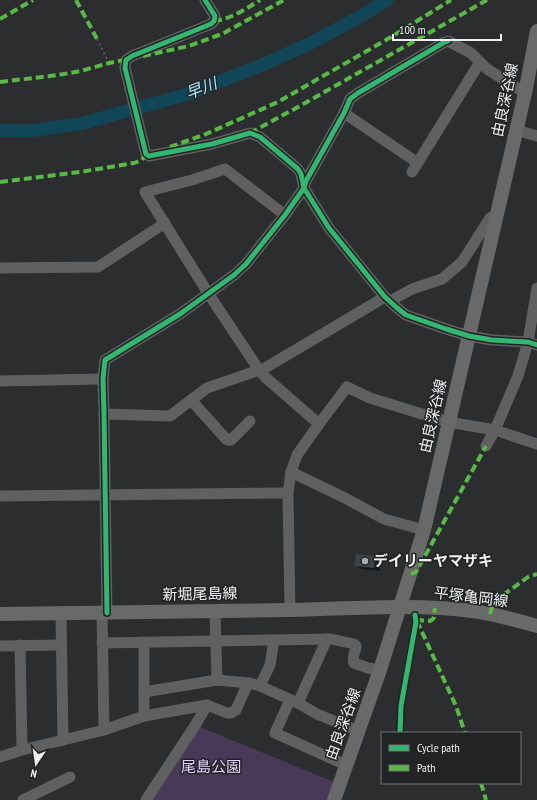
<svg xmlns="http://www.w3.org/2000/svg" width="537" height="800" font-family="'PT Sans Narrow','Noto Sans JP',sans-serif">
  <rect width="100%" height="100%" fill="#2c2d2e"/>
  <polygon fill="#483958" points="198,726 334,782 328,800 149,800"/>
  <polygon fill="#0007" points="375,557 381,560 380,571 361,569 355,565"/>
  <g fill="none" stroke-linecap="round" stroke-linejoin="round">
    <polyline stroke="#114658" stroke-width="13" points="0,130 25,131 37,130 80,124 188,94 262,65 309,44 361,16 387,0"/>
  </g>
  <polygon fill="#3a444b" points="356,554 375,556 374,568 354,566"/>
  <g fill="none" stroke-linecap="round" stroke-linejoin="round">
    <polyline stroke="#656565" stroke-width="1.5" stroke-dasharray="2 3" stroke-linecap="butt" points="97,39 108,61"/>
    <g stroke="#606060" stroke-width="11">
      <polyline points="205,0 215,16 214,21 211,24 132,56 126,60 125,68 146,154 149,156 154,155 212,144 250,133 260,137 298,169 301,174 304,188 329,228 385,297 396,307 406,315 446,329 469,336 492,340 528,342 537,345"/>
      <polyline points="344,113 418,163"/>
      <polyline points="516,130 537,136"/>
      <polyline points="412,172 480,62"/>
      <polyline points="285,215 225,169 192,180 145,192 208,293 259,370 265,377 319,424"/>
      <polyline points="0,268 98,267 165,223"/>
      <polyline points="390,301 412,289 442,279 462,262 490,218 497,214"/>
      <polyline points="0,381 103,379"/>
      <polyline points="191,400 226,439 228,440 231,440 250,421"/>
      <polyline points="104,414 170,416 207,388 265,368 385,297"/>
      <polyline points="486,446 495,430 518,376 528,342 537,288"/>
      <polyline points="291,472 345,498 384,519 424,530"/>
      <polyline points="0,496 288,493"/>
      <polyline points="290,610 288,493 291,472 297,455 319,424 347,387 370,398 448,422 495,430 537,444"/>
      <polyline points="215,611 217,680"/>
      <polyline points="102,613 104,730"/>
      <polyline points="107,613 104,414 103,379 105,360 180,314 234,275 246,264 285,215 304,188 306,181 344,113 350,99 358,93 443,43 448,41 471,53 487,69 525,93"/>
      <polyline points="61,614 63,740"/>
      <polyline points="144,642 144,716"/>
      <path d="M102,643L331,639L354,644L356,646C356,652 351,657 354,663L368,668L380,670"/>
      <polyline points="20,645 22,750"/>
      <polyline points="0,646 61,645"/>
      <polyline points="260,686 270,665 274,640"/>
      <polyline points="144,692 217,680 249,683 260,686 298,703 317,714 358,731"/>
      <polyline points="290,700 275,733 346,765"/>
      <polyline points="298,703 327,639"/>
      <polyline points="0,757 22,750 104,730 144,716 207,705 227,713 231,713 236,710 248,683"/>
      <polyline points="23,800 70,777"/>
      <polyline points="146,800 196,724 207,705"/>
    </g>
    <g stroke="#69696a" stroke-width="14">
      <path d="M0,614C96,613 192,612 288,610C348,609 412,603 472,611C494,614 516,620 537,626"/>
      <polyline points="334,800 380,670 424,530 525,93 537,31"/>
    </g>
    <g stroke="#58b947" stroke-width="4" stroke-dasharray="8 4" stroke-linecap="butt">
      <polyline points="76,0 97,39"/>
      <polyline points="0,19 33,0"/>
      <path d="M214,21C231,19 246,9 260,0"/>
      <polyline points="143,56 189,46 222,34 284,0"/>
      <polyline points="0,82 58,75 81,71 109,63 130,59"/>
      <polyline points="250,133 298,107 487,0"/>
      <polyline points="170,147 206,134 278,102 391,37 451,0"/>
      <polyline points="0,182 80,172 134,163 142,160 146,154"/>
      <polyline points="411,574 416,572 486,446"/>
      <polyline points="490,614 492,607 495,601 528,577 537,574"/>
      <polyline points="416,620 430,621 433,619 434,617 435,608"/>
      <polyline points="417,621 456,706 465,733"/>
      <polyline points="481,783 486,800"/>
    </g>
    <g stroke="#212325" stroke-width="8">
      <g id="cycleway">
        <polyline points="205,0 215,16 214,21 211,24 132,56 126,60 125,68 146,154 149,156 154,155 212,144 250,133 260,137 298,169 301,174 304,188 329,228 385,297 396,307 406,315 446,329 469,336 492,340 528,342 537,345"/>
        <polyline points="107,613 104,414 103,379 105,360 180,314 234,275 246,264 285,215 304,188 306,181 344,113 350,99 358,93 443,43 448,41"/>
        <polyline points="400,733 401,706 416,622 415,615"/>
      </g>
    </g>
    <use href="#cycleway" stroke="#33b770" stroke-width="5"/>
  </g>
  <circle fill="#abacad" stroke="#212325" stroke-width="1.5" cx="365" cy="561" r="4"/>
  <g text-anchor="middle" stroke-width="3" stroke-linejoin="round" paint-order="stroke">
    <g font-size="15" fill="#eff0f2" stroke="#212325">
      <text transform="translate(505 100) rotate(-78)" y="5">由良深谷線</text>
      <text transform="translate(433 416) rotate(-77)" y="5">由良深谷線</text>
      <text transform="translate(200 594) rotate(-1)" y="5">新堀尾島線</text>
      <text transform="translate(471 597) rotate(7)" y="5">平塚亀岡線</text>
      <text transform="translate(343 724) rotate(-70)" y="5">由良深谷線</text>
    </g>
    <g font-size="15" font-weight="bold" fill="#eff0f2" stroke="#212325" text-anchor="start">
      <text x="373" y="566">デイリーヤマザキ</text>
    </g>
    <g font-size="15" fill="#e4cefc" stroke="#212325">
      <text x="211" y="772">尾島公園</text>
    </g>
    <g font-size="16" font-style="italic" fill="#ade8fe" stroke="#212325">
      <text transform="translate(201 88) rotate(-21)" y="6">早川</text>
    </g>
  </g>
  <rect x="381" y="732" width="140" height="52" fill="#212325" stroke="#737577"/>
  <rect x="389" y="745" width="20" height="6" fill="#33b770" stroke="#737577"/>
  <text x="417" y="752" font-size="12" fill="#eff0f2">Cycle path</text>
  <rect x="389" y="765" width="20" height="6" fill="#58b947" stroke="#737577"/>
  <text x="417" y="772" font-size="12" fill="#eff0f2">Path</text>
  <g transform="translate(36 764) rotate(193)" stroke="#212325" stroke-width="3" paint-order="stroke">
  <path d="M0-3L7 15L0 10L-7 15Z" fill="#eff0f2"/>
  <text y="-6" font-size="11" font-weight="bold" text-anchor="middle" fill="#eff0f2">N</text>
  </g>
  <path d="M393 34v6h108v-6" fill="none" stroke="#eff0f2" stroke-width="2"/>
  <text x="399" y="34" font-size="12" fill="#eff0f2" stroke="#212325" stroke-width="3" paint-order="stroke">100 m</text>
</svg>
